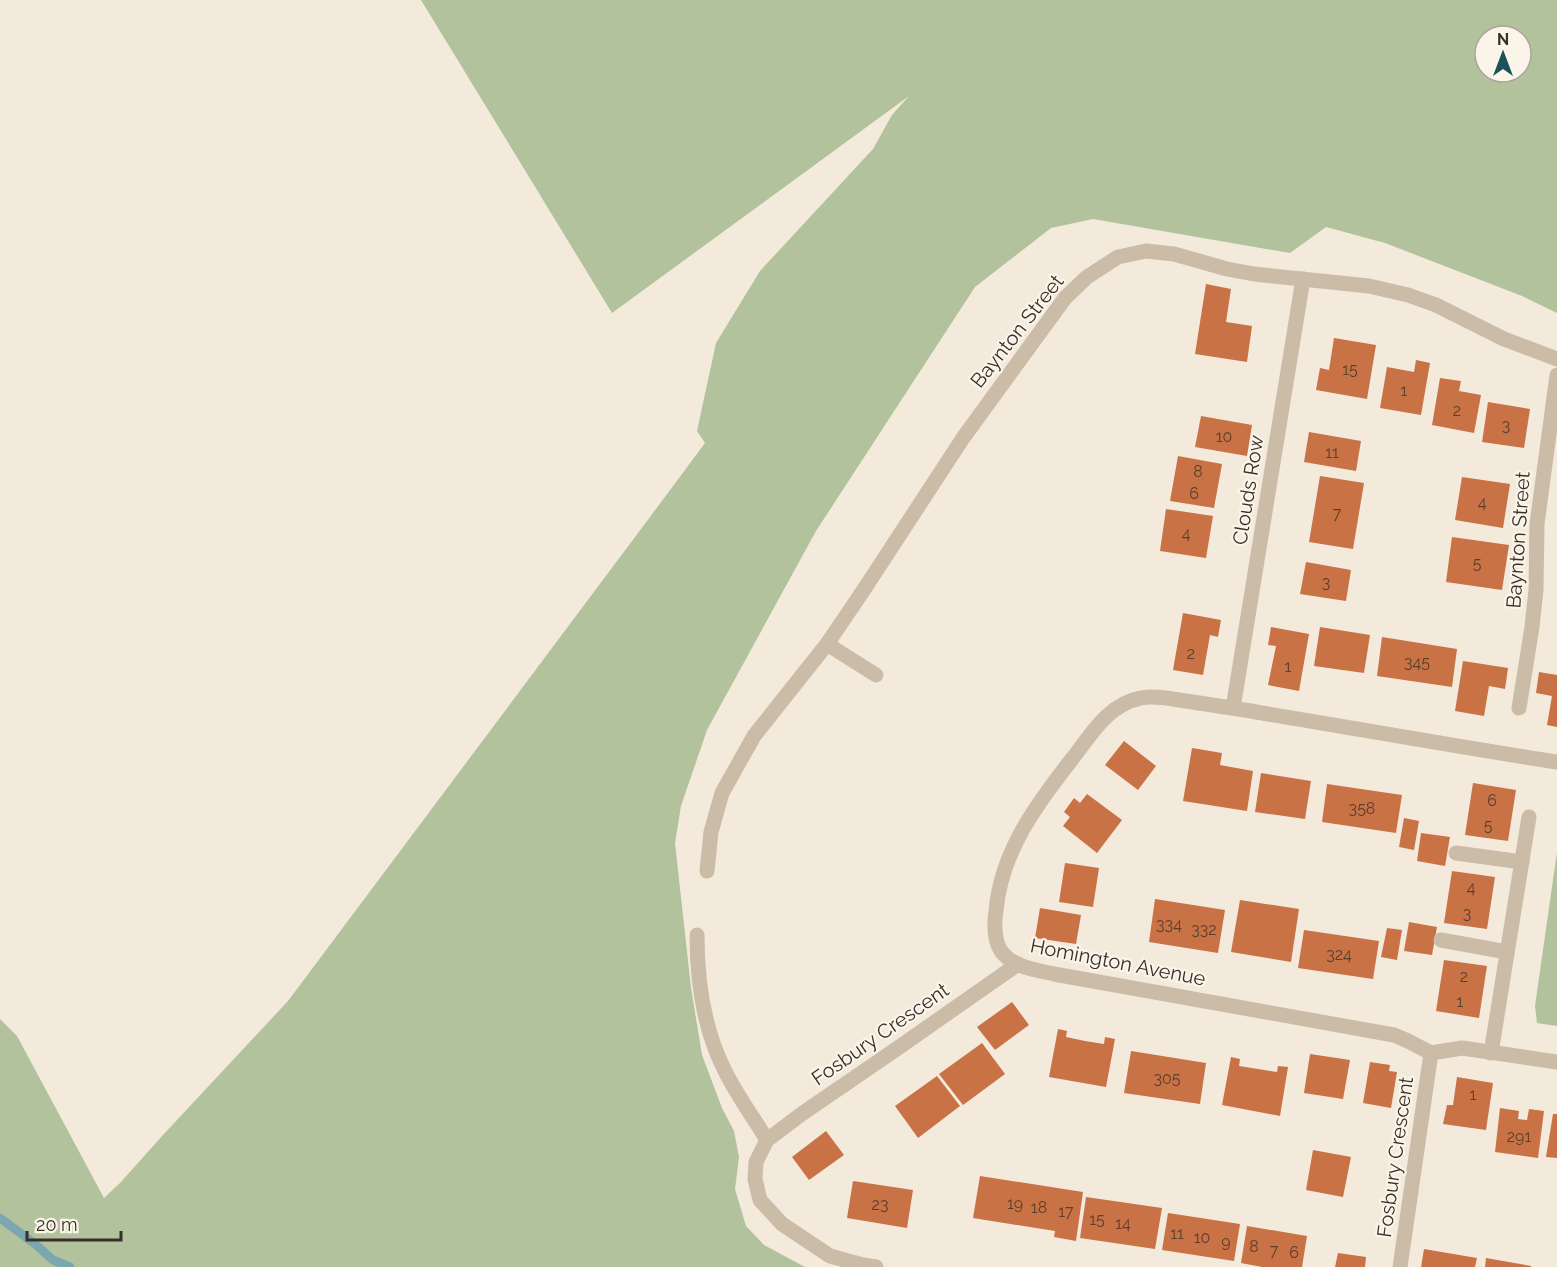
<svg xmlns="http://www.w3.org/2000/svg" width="1557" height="1267" font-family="Raleway,sans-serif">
  <rect width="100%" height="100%" fill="#f3eadc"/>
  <g fill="#b1c29c" fill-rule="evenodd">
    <path d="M421,0H1557V313L1522,296L1385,243L1326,227L1290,253L1093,219L1051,228L975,287L816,531L707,730L681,806L675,843L691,988L702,1055L722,1108L734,1131L739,1157L735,1189L746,1226L764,1245L805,1267H0V1019L17,1036L104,1198L120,1183L163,1135L288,1001L653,513L705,443L697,431L716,343L760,271L873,149L892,115L909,96L612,313ZM1485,36H1521V72H1485Z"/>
    <polygon points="1557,852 1557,1026 1537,1023 1535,1006"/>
  </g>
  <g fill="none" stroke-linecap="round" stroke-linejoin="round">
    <polyline stroke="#7ba8b0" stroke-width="9" points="0,1218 35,1244 53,1260 70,1267"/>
  </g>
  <g fill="#c87245">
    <polygon points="1206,284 1231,289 1226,322 1252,326 1247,362 1195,354"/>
    <polygon points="1334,338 1376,345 1367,399 1316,390 1320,368 1329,370"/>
    <polygon points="1416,360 1430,363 1421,415 1380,408 1387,367 1414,372"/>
    <polygon points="1440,378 1461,381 1459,391 1481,395 1474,433 1432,425"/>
    <polygon points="1488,402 1530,409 1524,448 1482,442"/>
    <polygon points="1201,416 1252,425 1247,456 1195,447"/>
    <polygon points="1309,432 1361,441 1356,471 1304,462"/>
    <polygon points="1178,456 1222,464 1214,508 1170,501"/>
    <polygon points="1320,476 1364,483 1353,549 1309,542"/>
    <polygon points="1462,477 1510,484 1503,528 1455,520"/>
    <polygon points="1166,509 1213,516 1206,558 1160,551"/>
    <polygon points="1452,537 1509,545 1502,590 1446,582"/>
    <polygon points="1306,562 1351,570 1346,601 1300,594"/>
    <polygon points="1183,613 1221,620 1218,637 1210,635 1203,675 1173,670"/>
    <polygon points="1271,627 1309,634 1299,691 1268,685 1276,646 1268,645"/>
    <polygon points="1320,627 1370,635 1364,673 1314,666"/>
    <polygon points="1382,637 1457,649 1452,687 1377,676"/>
    <polygon points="1463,661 1508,668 1505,689 1489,686 1484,716 1455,711"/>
    <polygon points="1539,672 1557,675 1557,727 1547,725 1552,696 1536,693"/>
    <polygon points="1124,741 1156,766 1138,790 1105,765"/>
    <polygon points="1192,748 1222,753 1220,765 1253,771 1247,811 1183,801"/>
    <polygon points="1261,773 1311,781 1305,819 1255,812"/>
    <polygon points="1473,783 1516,790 1508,841 1465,835"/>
    <polygon points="1327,784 1402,795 1396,833 1322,822"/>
    <polygon points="1087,794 1122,820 1097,853 1063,826 1070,817 1064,812 1074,798 1080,803"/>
    <polygon points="1404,818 1419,821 1414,850 1399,847"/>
    <polygon points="1421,833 1450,837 1445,866 1417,861"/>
    <polygon points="1065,863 1099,868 1093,907 1059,902"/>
    <polygon points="1452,871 1495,877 1487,929 1444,923"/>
    <polygon points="1155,899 1225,910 1218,953 1149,942"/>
    <polygon points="1240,900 1299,909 1291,962 1231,952"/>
    <polygon points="1040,908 1081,915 1076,944 1035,938"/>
    <polygon points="1409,922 1437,927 1432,955 1404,951"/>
    <polygon points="1387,928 1402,930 1397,960 1381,957"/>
    <polygon points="1304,930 1379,941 1373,979 1298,968"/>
    <polygon points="1444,960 1487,966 1479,1018 1436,1011"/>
    <polygon points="1012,1002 1029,1025 995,1050 977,1027"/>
    <polygon points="1058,1029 1067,1031 1066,1037 1085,1041 1104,1044 1105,1037 1115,1039 1106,1087 1049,1077"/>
    <polygon points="982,1043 1005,1074 963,1105 939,1074"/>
    <polygon points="1131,1051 1206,1063 1200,1104 1124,1093"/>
    <polygon points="1310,1054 1350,1060 1343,1099 1304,1093"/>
    <polygon points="1231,1057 1240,1059 1239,1066 1277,1072 1278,1066 1288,1067 1280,1116 1222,1105"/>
    <polygon points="1370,1062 1390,1065 1389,1071 1397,1072 1391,1108 1363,1103"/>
    <polygon points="937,1076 960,1106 918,1138 895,1106"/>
    <polygon points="1457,1077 1493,1083 1486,1130 1443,1124 1447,1105 1453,1105"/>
    <polygon points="1500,1108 1519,1111 1518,1119 1527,1120 1529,1109 1544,1111 1538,1158 1495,1152"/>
    <polygon points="1553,1114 1557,1114 1557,1158 1546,1157"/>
    <polygon points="826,1131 844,1155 809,1180 792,1157"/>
    <polygon points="1313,1150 1351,1157 1343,1197 1306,1190"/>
    <polygon points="980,1176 1083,1192 1076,1241 1054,1237 1055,1231 973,1218"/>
    <polygon points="853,1181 913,1190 907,1228 847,1218"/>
    <polygon points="1086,1197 1162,1208 1155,1249 1080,1238"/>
    <polygon points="1168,1213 1240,1224 1234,1261 1162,1250"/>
    <polygon points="1247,1226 1307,1236 1302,1267 1262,1267 1241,1263"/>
    <polygon points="1424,1249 1477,1258 1475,1267 1421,1267"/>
    <polygon points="1338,1253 1366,1257 1365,1267 1335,1267"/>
    <polygon points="1486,1258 1531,1266 1531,1267 1485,1267"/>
  </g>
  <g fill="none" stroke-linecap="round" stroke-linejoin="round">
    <g stroke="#cbbca8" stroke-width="15">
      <polyline points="1456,853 1522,862"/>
      <polyline points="1441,940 1507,952"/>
    </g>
    <g stroke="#cbbca8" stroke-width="15">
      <polyline points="827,644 876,675"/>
      <polyline points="1233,708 1303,279"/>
      <polyline points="1519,708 1532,627 1536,590 1537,524 1557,375"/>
      <path d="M1557,762C1458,747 1360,729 1262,713C1236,708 1211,705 1186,701C1171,699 1155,695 1141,698C1108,704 1091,735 1072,759C1036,805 1001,852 996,911C994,923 994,940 1001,951C1012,967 1036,970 1054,974L1394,1035L1408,1041L1431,1053L1462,1048L1557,1062"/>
      <polyline points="707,871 711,832 722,793 754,736 827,644 863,591 963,438 1065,298 1087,277 1118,257 1146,251 1174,254 1227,269 1254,274 1369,286 1408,295 1436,305 1504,339 1557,359"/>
      <path d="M697,935C697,981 703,1027 724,1069C736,1094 753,1117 767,1140"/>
      <polyline points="1491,1053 1529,817"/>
      <polyline points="876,1267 863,1265 830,1256 782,1224 760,1200 755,1179 756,1162 767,1140 803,1113 895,1050 1018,964"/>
      <polyline points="1400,1267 1431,1053"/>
    </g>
  </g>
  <g text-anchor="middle" stroke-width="4.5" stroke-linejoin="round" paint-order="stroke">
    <g font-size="16" fill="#5c402f">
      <text x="1350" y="375">15</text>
      <text x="1404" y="396">1</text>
      <text x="1457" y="416">2</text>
      <text x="1506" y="431">3</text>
      <text x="1224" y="442">10</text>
      <text x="1332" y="458">11</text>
      <text x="1198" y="477">8</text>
      <text x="1194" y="499">6</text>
      <text x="1482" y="508">4</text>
      <text x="1337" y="519">7</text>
      <text x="1186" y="539">4</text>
      <text x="1477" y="569">5</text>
      <text x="1326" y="588">3</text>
      <text x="1191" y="659">2</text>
      <text x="1417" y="668">345</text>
      <text x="1288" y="672">1</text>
      <text x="1492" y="806">6</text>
      <text x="1362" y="814">358</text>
      <text x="1488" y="831">5</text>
      <text x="1471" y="893">4</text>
      <text x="1467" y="919">3</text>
      <text x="1169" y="930">334</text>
      <text x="1204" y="935">332</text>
      <text x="1339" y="960">324</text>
      <text x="1464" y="982">2</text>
      <text x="1460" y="1007">1</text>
      <text x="1167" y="1084">305</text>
      <text x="1473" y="1100">1</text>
      <text x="1519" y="1142">291</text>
      <text x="1015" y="1209">19</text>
      <text x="880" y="1210">23</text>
      <text x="1039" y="1213">18</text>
      <text x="1066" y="1217">17</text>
      <text x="1097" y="1225">15</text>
      <text x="1123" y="1229">14</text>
      <text x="1177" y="1239">11</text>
      <text x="1202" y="1243">10</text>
      <text x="1226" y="1247">9</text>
      <text x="1254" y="1252">8</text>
      <text x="1274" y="1256">7</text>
      <text x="1294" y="1258">6</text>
    </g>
    <g font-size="20" fill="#382f28" stroke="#faf4e9">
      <text transform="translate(1017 331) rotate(-52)" y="7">Baynton Street</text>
      <text transform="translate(1248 490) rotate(-81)" y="7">Clouds Row</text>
      <text transform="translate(1518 540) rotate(-86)" y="7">Baynton Street</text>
      <text transform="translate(1118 962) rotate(11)" y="7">Homington Avenue</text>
      <text transform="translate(880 1034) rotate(-35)" y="7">Fosbury Crescent</text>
      <text transform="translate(1395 1157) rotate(-82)" y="7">Fosbury Crescent</text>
    </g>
  </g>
  <g transform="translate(1503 54)"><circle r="28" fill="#faf4e9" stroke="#aca59c" stroke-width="1.5"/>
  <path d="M0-4.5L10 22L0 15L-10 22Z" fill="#1d505a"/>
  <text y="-9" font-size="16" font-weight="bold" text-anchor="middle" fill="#382f28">N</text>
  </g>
  <path d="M27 1231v9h94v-9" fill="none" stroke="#382f28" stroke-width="3"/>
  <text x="36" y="1231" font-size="18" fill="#382f28" stroke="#faf4e9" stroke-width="4.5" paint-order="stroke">20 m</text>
</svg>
